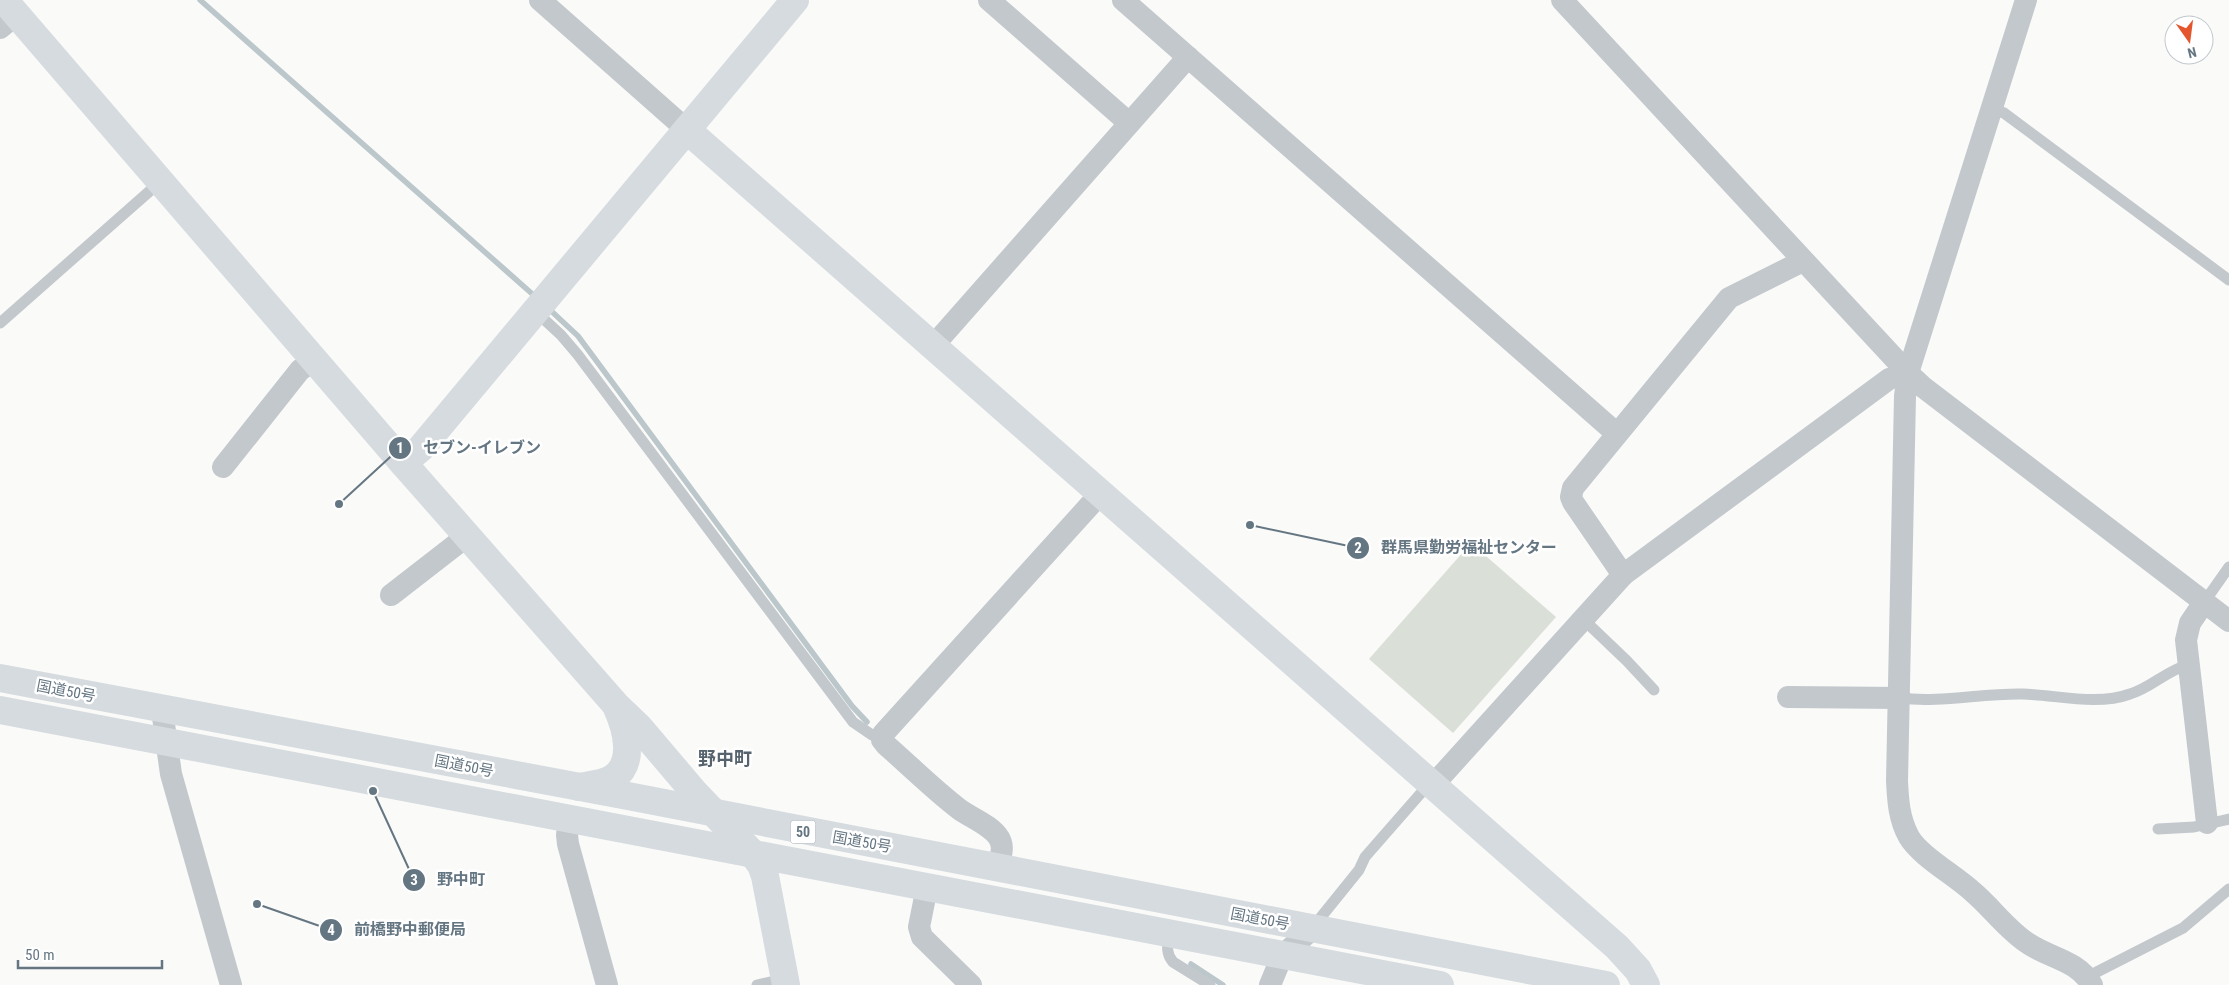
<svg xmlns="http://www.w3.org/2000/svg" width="2229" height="985" font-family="'Roboto Condensed','Noto Sans JP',sans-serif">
  <rect width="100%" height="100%" fill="#fafaf8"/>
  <polygon fill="#dadfd7" points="1471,543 1556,617 1453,733 1369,659"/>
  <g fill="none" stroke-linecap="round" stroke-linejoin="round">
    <g stroke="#bbc7cb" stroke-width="5.5">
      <polyline points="200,0 538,299"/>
      <polyline points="548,308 578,336 852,706 867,722"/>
      <polyline points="1191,964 1223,985"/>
    </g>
    <g stroke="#c3c8cc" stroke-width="11">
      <polyline points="1991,108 2004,113 2229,280"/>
      <polyline points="535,311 561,335 578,355 853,722 872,735 883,737"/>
      <polyline points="0,323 160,182"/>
      <polyline points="2205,601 2229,567"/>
      <polyline points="1583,619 1627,661 1654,690"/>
      <path d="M1900,698C1941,703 1982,693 2023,694C2057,695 2097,706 2130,694C2151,688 2167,670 2188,665"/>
      <polyline points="2158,829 2194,827 2229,819"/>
      <polyline points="1313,927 1359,870 1365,857 1421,793 1432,785"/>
      <path d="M1169,933C1168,944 1165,953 1173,962L1210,985"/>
      <polyline points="2087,977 2183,928 2229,889"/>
      <polyline points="757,985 784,979"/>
    </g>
    <g stroke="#c3c8cc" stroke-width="22">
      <polyline points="540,0 687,130"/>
      <polyline points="989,0 1129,123"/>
      <polyline points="1123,0 1616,433"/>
      <polyline points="1562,0 1908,373 1923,387 2229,621"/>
      <path d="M2026,0L1908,373L1905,396L1897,781C1898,801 1899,819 1909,837C1920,856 1956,876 1973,892C1992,908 2008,931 2029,944C2052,959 2077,960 2092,985"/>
      <polyline points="0,28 18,13"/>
      <polyline points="933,346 1188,57"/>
      <polyline points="223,467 300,370 314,360"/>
      <polyline points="1623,575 1573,502 1571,497 1573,488 1729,298 1803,261"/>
      <polyline points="391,595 467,536"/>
      <polyline points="2205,601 2190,623 2186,640 2207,823"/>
      <polyline points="1788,697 1900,698"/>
      <polyline points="162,710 171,774 231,985"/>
      <polyline points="1434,784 1623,575 1889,379 1908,373"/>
      <polyline points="569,819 567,835 568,844 607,985"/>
      <path d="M997,868C1000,858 1005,848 999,838C991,825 971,818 959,809C933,789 910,766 886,745L882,740L883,734L1101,493"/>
      <polyline points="927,887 919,927 922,937 971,985"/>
      <polyline points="1270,985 1282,956 1311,930"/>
    </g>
    <g stroke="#d6dbdf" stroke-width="28">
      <polyline points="4,0 403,463 616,705 639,727 695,793 753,854 761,865 765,876 786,985"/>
      <polyline points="687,130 1617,947 1638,970 1646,985"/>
      <polyline points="403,463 421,448 795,0"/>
      <path d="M579,787C590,785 604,784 613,778C636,763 626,728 617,708"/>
    </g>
    <g stroke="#d6dbdf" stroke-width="28">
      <polyline points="0,678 628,796 1606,985"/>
      <polyline points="0,710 1440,985"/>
    </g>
  </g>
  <g text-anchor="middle" stroke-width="5" stroke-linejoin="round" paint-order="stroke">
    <rect fill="#fff" stroke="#939fa8" stroke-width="1" x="790.5" y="820.5" width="25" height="23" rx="4"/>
    <g font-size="14" font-weight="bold" fill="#657683">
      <text x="803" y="837">50</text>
    </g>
    <g font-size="15" fill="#657683" stroke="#fff">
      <text transform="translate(66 691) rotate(11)" y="5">国道50号</text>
      <text transform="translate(464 766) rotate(11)" y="5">国道50号</text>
      <text transform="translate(862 842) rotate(10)" y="5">国道50号</text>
      <text transform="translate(1260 919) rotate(11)" y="5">国道50号</text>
    </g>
    <g font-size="18" font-weight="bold" fill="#57646e" stroke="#fff">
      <text x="725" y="765">野中町</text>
    </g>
  </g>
  <path fill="none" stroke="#657683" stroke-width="2" d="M339 504L400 448M1250 525L1358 548M373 791L414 880M257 904L331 930"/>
  <g fill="#657683" stroke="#fff" stroke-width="2">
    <circle cx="339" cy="504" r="5"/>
    <circle cx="1250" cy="525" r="5"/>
    <circle cx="373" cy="791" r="5"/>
    <circle cx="257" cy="904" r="5"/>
    <circle cx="400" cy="448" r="12"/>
    <circle cx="1358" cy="548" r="12"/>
    <circle cx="414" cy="880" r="12"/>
    <circle cx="331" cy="930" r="12"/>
  </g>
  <g font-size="15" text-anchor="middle" font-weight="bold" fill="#fff">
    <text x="400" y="453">1</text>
    <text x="1358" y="553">2</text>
    <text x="414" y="885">3</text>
    <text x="331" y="935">4</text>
  </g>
  <g font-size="16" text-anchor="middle" font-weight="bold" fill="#657683" stroke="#fff" stroke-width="5" stroke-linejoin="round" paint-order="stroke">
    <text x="482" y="453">セブン-イレブン</text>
    <text x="1469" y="553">群馬県勤労福祉センター</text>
    <text x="461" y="885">野中町</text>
    <text x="410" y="935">前橋野中郵便局</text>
  </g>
  <g transform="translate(2189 40) rotate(166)"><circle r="24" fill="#ffffff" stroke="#c1c8cd"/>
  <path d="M0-4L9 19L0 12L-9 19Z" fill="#e4572e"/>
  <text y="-8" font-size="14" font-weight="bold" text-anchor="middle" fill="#657683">N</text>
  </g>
  <path d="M18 960v8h144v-8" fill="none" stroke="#657683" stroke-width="2.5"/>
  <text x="25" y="960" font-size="15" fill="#657683" stroke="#ffffff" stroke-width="4" paint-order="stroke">50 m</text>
</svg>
